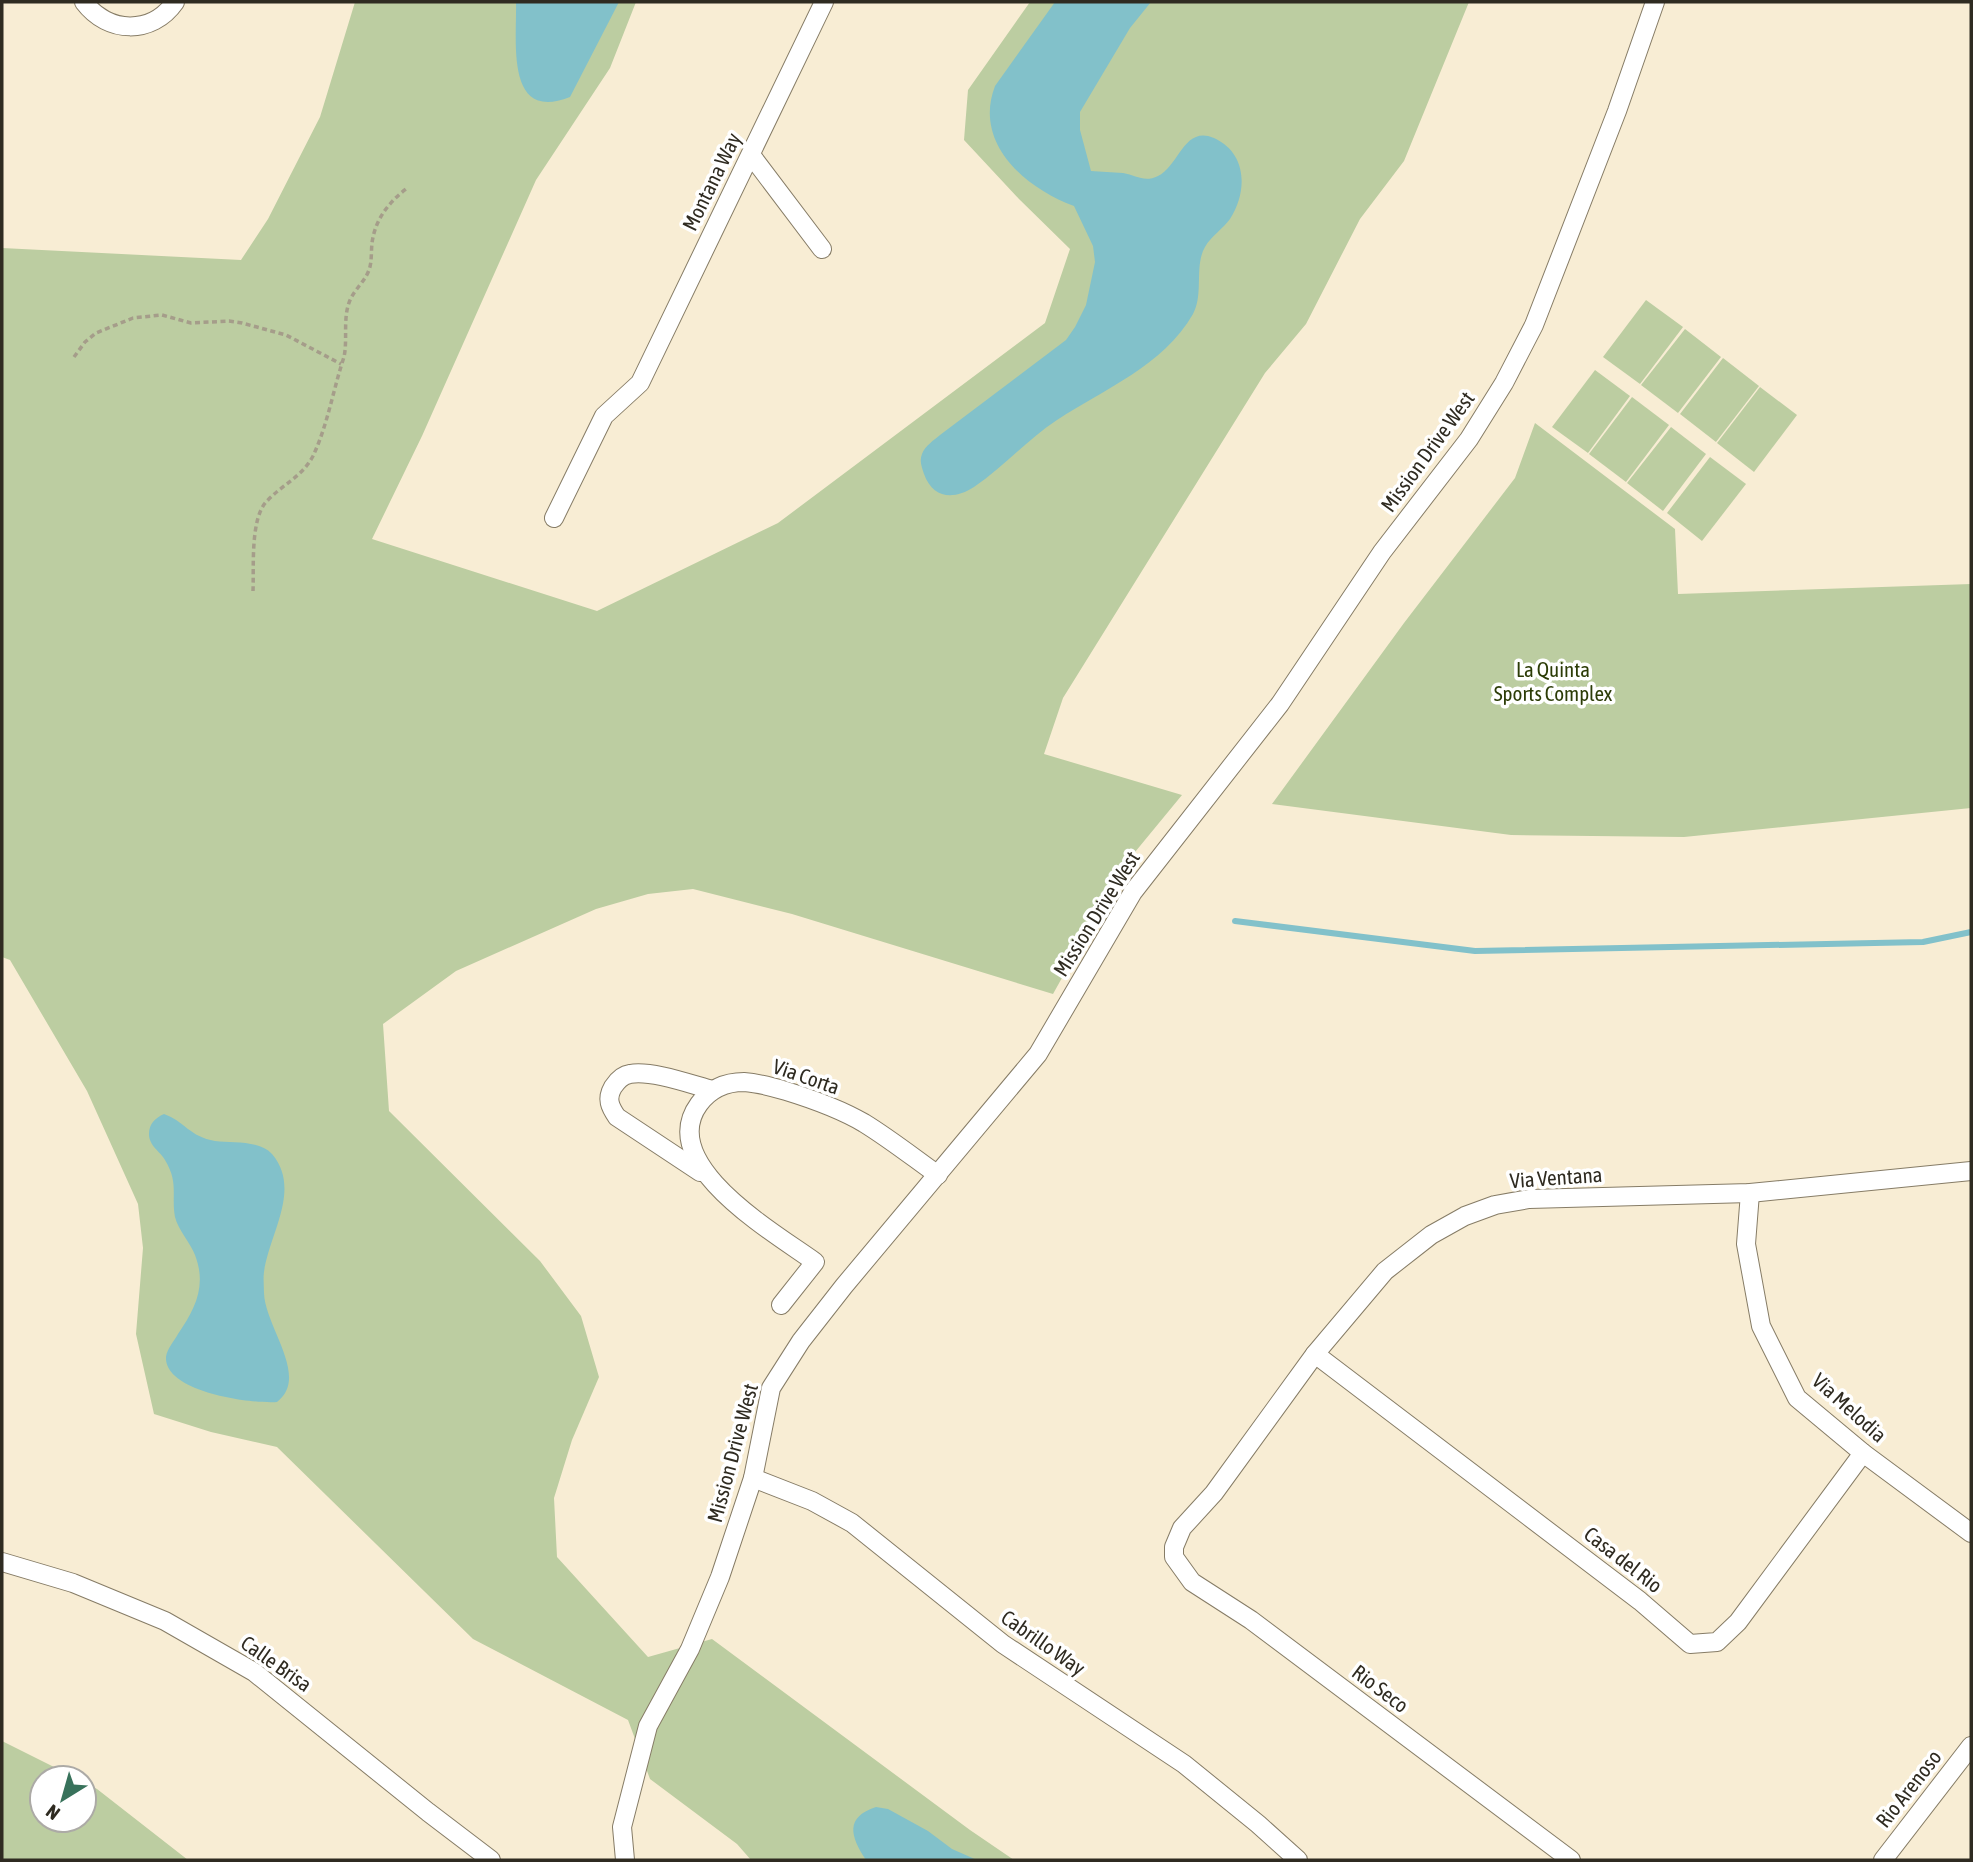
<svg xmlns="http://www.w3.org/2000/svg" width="1973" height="1862" font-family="'Asap Condensed',sans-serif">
  <rect width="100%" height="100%" fill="#f8edd4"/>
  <g fill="#bccda1">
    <polygon points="355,2 636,2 610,68 536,180 422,436 372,539 597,611 778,523 1045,323 1070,249 1019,199 964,140 968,90 1030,2 1469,2 1404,161 1360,219 1306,324 1265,373 1063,698 1044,754 1182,795 1126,863 1053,994 792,914 693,889 648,894 596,909 456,971 383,1024 389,1111 540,1261 581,1316 599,1377 572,1440 554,1498 557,1557 648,1657 712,1639 970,1830 1014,1860 751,1860 737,1844 650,1779 628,1720 473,1639 277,1447 211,1432 154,1414 136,1334 143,1248 138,1204 87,1091 10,960 2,957 2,248 241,260 268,219 320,117"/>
    <polygon points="1646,300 1683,327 1640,384 1603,357"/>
    <polygon points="1685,329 1721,357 1678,413 1641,385"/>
    <polygon points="1723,358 1759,386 1716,442 1680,414"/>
    <polygon points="1595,370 1630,396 1588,453 1552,427"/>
    <polygon points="1760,387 1797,415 1754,472 1717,443"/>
    <polygon points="1632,397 1669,425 1626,482 1589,454"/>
    <polygon points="1535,423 1675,529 1678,594 1971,584 1971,808 1684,837 1511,835 1272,804 1404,623 1515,478"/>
    <polygon points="1671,427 1706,454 1663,511 1627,483"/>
    <polygon points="1710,457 1746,484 1702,541 1667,513"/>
    <polygon points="2,1741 76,1778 42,1778 42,1820 84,1820 84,1782 97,1789 188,1860 2,1860"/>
  </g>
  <g fill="#82c1ca">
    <path d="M516,2H619L570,97C505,123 517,42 516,2Z"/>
    <path d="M1055,2H1151L1130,28L1080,112V130L1091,171C1101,172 1112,172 1123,173C1136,175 1144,183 1158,176C1179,166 1184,125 1214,138C1247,153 1248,191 1230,219C1223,229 1211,236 1205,247C1194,266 1204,294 1193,314C1163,366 1104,389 1057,420C1027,440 1003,467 974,487C954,500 933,499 924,474C922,468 919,461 922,454C925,446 934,440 940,435L1066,340L1075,327L1086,305L1095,262L1093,246L1074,206C1025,188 973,143 995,86Z"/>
    <path d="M164,1114C184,1121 190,1137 215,1141C232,1143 259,1140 272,1154C302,1189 269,1234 264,1272C263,1279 264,1286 264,1293C265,1327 310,1377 277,1402C252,1404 164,1392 166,1357C167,1349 174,1341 178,1334C195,1309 207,1286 195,1255C190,1242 178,1230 175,1217C171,1195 179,1183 165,1160C160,1151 149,1146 149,1134C149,1124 155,1118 164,1114Z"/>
    <path d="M876,1807L888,1809L928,1831L952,1849L977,1860H866C850,1836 845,1817 876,1807Z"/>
  </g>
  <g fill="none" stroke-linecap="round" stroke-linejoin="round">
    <polyline stroke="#82c1ca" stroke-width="6" points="1235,921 1475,951 1923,942 1971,932"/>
    <g stroke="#867c66" stroke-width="20">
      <g id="minor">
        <path d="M84,2C108,34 152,35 175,2"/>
        <polyline points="751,155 822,249"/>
        <polyline points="554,518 604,416 640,383 824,2"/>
        <path d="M700,1172L617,1117C610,1107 606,1099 613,1087C617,1081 622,1075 630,1074C651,1070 690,1084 712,1090"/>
        <polyline points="1750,1193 1746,1244 1761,1326 1797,1398 1863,1453 1971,1533"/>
        <path d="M781,1305L815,1262C775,1233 655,1164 699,1104C710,1089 725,1082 744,1082C758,1083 773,1087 786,1091C812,1099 840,1109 864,1123C890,1139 914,1158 938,1175"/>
        <polyline points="1315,1354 1640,1601 1690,1644 1717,1642 1738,1622 1863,1453"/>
        <polyline points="753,1478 812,1501 852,1523 1003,1644 1184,1764 1258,1824 1298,1860"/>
        <polyline points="2,1562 73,1583 165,1621 254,1672 428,1812 491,1860"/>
        <polyline points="625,1860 622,1827 648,1726 690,1649 720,1577 753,1478 771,1388 801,1341 844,1286 1038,1054 1133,892 1280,704 1382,552 1469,439 1504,383 1534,325 1617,111 1655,2"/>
        <polyline points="1571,1860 1251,1620 1192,1582 1174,1557 1174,1547 1182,1528 1214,1493 1315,1354 1385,1271 1431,1235 1465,1216 1495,1205 1529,1199 1750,1193 1971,1171"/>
        <polyline points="1883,1860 1971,1746"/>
      </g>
    </g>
    <g stroke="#a59d8a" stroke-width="3.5" stroke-dasharray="5 3.5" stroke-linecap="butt">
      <polyline points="74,357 85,342 96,333 133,318 162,315 191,323 229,321 242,323 286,335 341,364"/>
      <path d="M253,591C254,567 250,518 267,501C283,484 302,477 313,456C328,424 333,390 344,357C348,338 342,316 351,298C356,288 365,281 369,270C372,262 371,252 372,243C375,220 388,203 406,189"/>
    </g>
    <use href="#minor" stroke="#fff" stroke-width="18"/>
  </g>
  <g text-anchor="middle" stroke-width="7" stroke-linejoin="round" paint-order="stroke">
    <g font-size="21" fill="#2f2b21" stroke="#fff">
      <text transform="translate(712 182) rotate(-64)" y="7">Montana Way</text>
      <text transform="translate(1428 452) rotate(-54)" y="7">Mission Drive West</text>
      <text transform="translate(1097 914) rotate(-58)" y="7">Mission Drive West</text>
      <text transform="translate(806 1077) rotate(19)" y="7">Via Corta</text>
      <text transform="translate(1556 1178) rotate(-4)" y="7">Via Ventana</text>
      <text transform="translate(1849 1408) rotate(42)" y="7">Via Melodia</text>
      <text transform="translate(733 1453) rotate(-75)" y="7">Mission Drive West</text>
      <text transform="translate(1623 1560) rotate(38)" y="7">Casa del Rio</text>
      <text transform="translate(1043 1643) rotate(35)" y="7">Cabrillo Way</text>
      <text transform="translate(276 1664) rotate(35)" y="7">Calle Brisa</text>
      <text transform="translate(1380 1689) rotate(37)" y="7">Rio Seco</text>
      <text transform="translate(1909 1789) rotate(-52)" y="7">Rio Arenoso</text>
    </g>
    <g font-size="21" fill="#2c3c07" stroke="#fff">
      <text x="1553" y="677">La Quinta<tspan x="1553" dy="24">Sports Complex</tspan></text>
    </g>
  </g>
  <rect width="1973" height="1862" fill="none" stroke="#2f2b21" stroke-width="7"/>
  <g transform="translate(63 1799) rotate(217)"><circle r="33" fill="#ffffff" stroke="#acaaa6" stroke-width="2"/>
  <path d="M0-5L12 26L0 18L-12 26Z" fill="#38725b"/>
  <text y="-10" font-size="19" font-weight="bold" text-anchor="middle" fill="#2f2b21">N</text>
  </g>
</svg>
